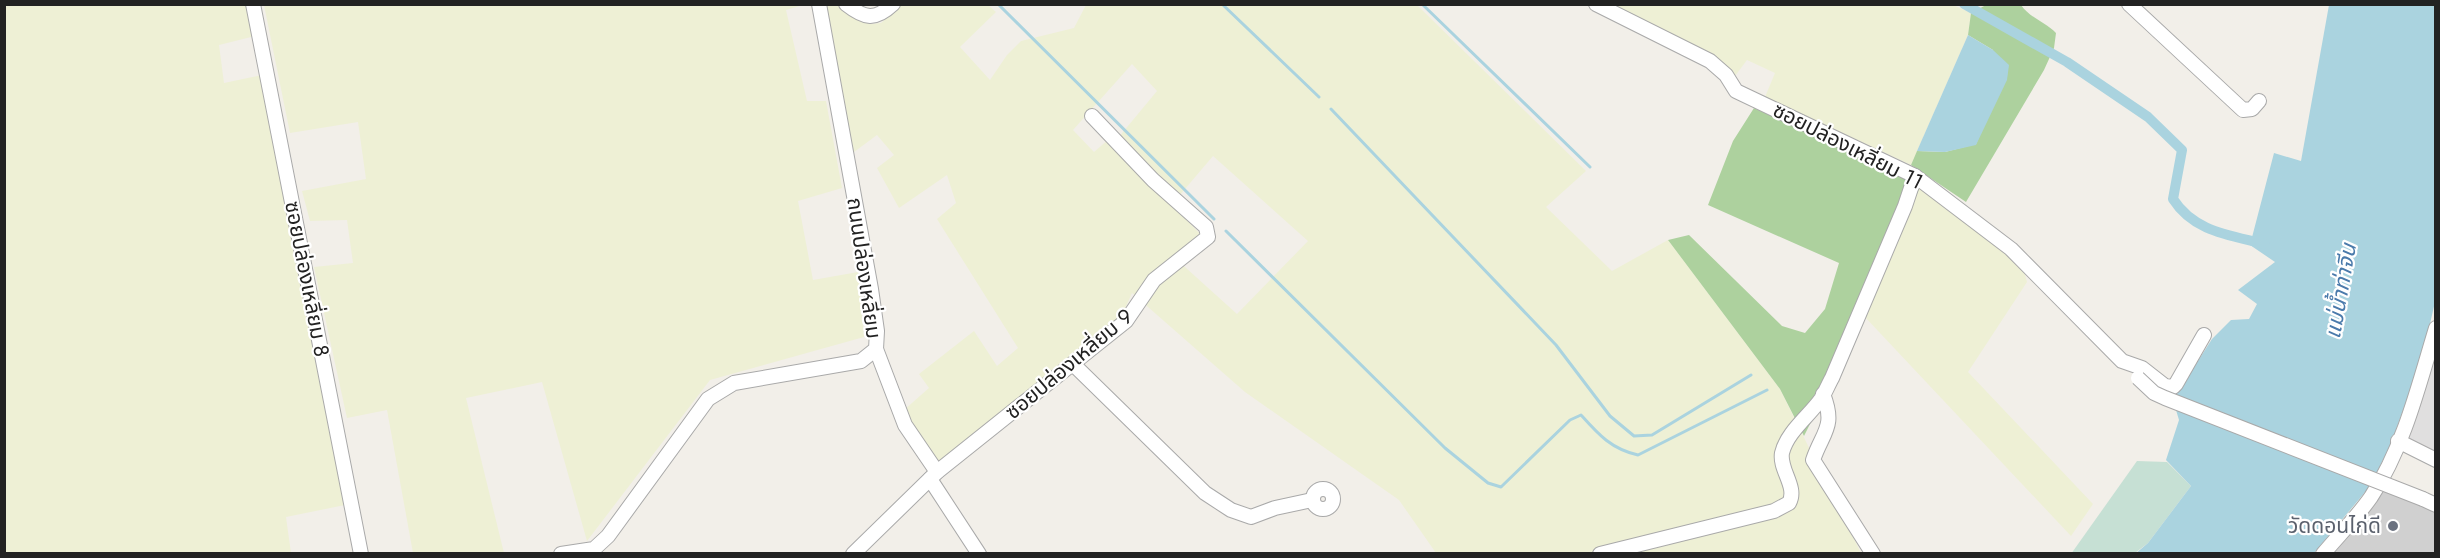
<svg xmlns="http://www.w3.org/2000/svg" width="2440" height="558" font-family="Jost,'Noto Sans Thai',sans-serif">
  <rect width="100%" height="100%" fill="#f2efe9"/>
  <polygon fill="#e0dfdf" points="2435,351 2435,454 2407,438"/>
  <polygon fill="#d0d0d0" points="2389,480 2435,507 2435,553 2328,554"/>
  <g fill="#eef0d5" fill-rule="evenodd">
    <polygon points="1951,4 1971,13 1968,35 1911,165 1765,97 1775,73 1747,60 1735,76 1718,61 1607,5"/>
    <polygon points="4,5 248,5 255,36 219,45 224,83 262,75 345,505 286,517 291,553 5,553"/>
    <polygon points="264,5 803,5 786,10 807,101 826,101 842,188 798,201 813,280 858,272 864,337 710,380 587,541 542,382 466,398 504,553 413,553 387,410 347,418 314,267 353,263 347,220 310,221 302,191 366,179 358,122 290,133"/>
    <path d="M825,5H840L870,24L881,23L901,5H988L996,12L960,47L990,80L1007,55L1021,41L1074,28L1086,5H1417L1586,171L1546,207L1612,271L1668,240L1780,389L1861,553H1436L1399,500L1245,392L1132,293L1119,322L939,465L914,432L904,410L929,388L919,374L974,331L997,366L1018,348L937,219L956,203L947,175L899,208L877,168L894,155L877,135L850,155ZM1132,64L1157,91L1118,138L1179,196L1213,156L1308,241L1237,314L1175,258L1202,236L1109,139L1094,152L1073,130Z"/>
    <polygon points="1920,187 2022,264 2027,282 1968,372 2093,504 2071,536 1864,316"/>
  </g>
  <g fill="#add19e">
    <path d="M1986,5H2021C2030,18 2045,22 2056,33L2054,48L2044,70L1966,202L1911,165L1917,151L1945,152L1976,144L1983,128L1993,50L1968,35L1971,13Z"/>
    <polygon points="1754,108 1885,167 1920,187 1864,316 1804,436 1780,389 1668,240 1689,235 1782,326 1805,333 1825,309 1839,263 1708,205 1733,141"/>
  </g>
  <polygon fill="#c6e0d4" points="2137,461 2167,462 2191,486 2148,543 2135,553 2071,554"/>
  <g fill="#aad3df">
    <polygon points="2329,5 2435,5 2435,302 2423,354 2392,441 2371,485 2314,553 2135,554 2148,543 2191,486 2166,460 2179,420 2173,400 2212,339 2231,320 2249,319 2257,304 2238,290 2275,262 2250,245 2274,153 2301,161"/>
    <polygon points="1968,35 1993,50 2009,65 2007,80 1976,145 1945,152 1917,151"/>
  </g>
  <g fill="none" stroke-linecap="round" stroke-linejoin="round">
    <g stroke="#aad3df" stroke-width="3">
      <polyline points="998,4 1214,219"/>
      <polyline points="1222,4 1319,97"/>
      <polyline points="1422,4 1590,167"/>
      <polyline points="1331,109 1556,345 1610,416 1634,436 1652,435 1751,375"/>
      <path d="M1226,231L1445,448L1488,483L1501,487L1570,420L1581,415C1598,434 1611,449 1638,455L1767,390"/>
    </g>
    <path stroke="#aad3df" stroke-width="10" d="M1964,4L2067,62L2148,117L2182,150L2173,199C2194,232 2230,235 2265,244"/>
    <g stroke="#a9a9a9" stroke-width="16">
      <g id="minor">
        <polyline points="253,4 361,554"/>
        <path d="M846,4C865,19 875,21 893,4"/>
        <polyline points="1596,4 1710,61 1726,75 1736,91 1915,176 2011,249 2122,361 2142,368 2165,386 2173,387 2176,384 2204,335"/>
        <polyline points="2129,4 2243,110 2252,109 2259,101"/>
        <polyline points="876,349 905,425 937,472"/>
        <polyline points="1073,364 1205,493 1231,510 1251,517 1275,508 1312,500"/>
        <path d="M1823,394C1836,427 1823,431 1813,460L1873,554"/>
        <polyline points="2398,441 2436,460"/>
        <polyline points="930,479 979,554"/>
        <circle cx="1323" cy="499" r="10"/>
        <polyline points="2423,499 2436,505"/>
        <polyline points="561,554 594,549 608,536 708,399 734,383 861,361 876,349 877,331 871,289 819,4"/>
        <polyline points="853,554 937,472 1126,321 1154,280 1208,237 1206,227 1153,180 1092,116"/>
        <path d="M1600,554L1774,511L1789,503C1798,487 1779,470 1782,453C1787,432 1809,416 1821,399C1825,393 1828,385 1832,378L1905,206L1915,176"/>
        <path d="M2323,554C2339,535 2357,517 2371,497C2404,447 2419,384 2436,328"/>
      </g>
    </g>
    <use href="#minor" stroke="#fff" stroke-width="14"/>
    <g stroke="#a9a9a9" stroke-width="16" stroke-linecap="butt">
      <polyline id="minor-bridge" points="2138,378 2154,393 2165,398 2423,499"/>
    </g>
    <use href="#minor-bridge" stroke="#fff" stroke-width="14"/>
  </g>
  <circle fill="#6b7280" stroke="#fff" stroke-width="2" cx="2393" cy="526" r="6"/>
  <g text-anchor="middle" stroke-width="4.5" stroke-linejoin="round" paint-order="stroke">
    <g font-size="21" fill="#222" stroke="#fff">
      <text transform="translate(1848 146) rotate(27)" y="7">ซอยปล่องเหลี่ยม 11</text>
      <text transform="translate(864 268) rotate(82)" y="7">ถนนปล่องเหลี่ยม</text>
      <text transform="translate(307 279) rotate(79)" y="7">ซอยปล่องเหลี่ยม 8</text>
      <text transform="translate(1069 364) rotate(-40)" y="7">ซอยปล่องเหลี่ยม 9</text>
    </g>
    <g font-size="21" fill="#5b616d" stroke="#fff" text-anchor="end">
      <text x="2381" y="533">วัดดอนไก่ดี</text>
    </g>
    <g font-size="22" font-style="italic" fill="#4a7aab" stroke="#fff">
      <text transform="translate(2340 291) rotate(-80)" y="8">แม่น้ำท่าจีน</text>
    </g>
  </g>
  <rect width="2440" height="558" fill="none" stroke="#222222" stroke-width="12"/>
</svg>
